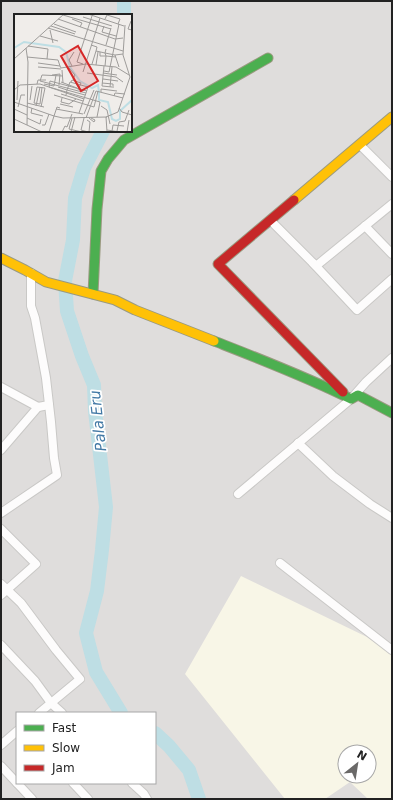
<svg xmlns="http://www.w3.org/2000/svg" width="393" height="800" font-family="'DejaVu Sans',sans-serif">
  <rect width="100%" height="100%" fill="#f0edea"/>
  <path fill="#dfdddc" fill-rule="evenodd" d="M1,1H392V799H1ZM15,15H131V131H15ZM17,713H155V783H17ZM345,752H369V776H345Z"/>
  <path fill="#f8f6e7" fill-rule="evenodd" d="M241,576L367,637L392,655V799H368L350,782L325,799H285L185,674ZM345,752H369V776H345Z"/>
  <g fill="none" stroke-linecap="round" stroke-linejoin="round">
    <g stroke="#bedee4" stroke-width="14">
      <polyline points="124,15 124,1"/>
      <polyline points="103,131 84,168 75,198 73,240 65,281 67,311 82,356 94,385 95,411 106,507 102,550 97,591 86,633 96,672 121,713"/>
      <polyline points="155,733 169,746 189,770 199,799"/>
    </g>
    <g stroke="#c9c8c6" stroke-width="10">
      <g id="street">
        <polyline points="360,145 392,177"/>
        <polyline points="270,220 316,266 392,204"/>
        <polyline points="365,226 392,254"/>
        <polyline points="313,263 357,310 392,279"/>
        <polyline points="1,387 38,407"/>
        <polyline points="298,443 333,476 370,504 392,518"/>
        <polyline points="1,450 38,407 49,405"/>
        <polyline points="238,494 351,399 366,382 392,358"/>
        <polyline points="1,513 57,475 54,458 51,422 46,378 35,318 31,306 31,273"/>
        <polyline points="1,529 36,564 1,595"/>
        <polyline points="280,563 392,650"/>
        <polyline points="1,584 21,603 56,650 80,679 39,713"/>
        <polyline points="1,645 35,681 51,703 62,713"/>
        <polyline points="1,745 17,731"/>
        <polyline points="1,766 17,783"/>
        <polyline points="17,783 32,799"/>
        <polyline points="73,783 88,799"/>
        <polyline points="132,783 144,794 147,799"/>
      </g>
    </g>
    <g stroke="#9a9a80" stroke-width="11">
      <g id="fast">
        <polyline points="93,294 97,209 101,171 108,159 124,140 268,58"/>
        <path d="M214,341C260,359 307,377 351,399L358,395L392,413"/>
      </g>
    </g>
    <g stroke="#9a9a80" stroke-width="11">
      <g id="slow">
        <polyline points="294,200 392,117"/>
        <polyline points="1,258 25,270 46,282 115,300 135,310 214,341"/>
      </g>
    </g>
    <g stroke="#9a9a80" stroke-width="11">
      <polyline id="jam" points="294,200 218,264 343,392"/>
    </g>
    <use href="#street" stroke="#fdfcfc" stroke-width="8"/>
    <use href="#fast" stroke="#4caf50" stroke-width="9"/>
    <use href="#slow" stroke="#ffc107" stroke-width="9"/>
    <use href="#jam" stroke="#c62828" stroke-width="9"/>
  </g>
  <g text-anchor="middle" stroke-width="3.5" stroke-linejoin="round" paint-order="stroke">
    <g font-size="15" font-style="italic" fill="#447aa6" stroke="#fff">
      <text transform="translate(98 421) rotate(-96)" y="5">Pala Eru</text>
    </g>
  </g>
  <g transform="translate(14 14)">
    <rect width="118" height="118" fill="#f0edea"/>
    <path fill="none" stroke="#bedee4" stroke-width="2" d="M0,34L10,28L45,33L52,38L56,53L66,67L78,74L84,71L85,78M85,78V86L94,88L98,105L102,107L106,105V97L118,86"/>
    <path fill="none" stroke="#9e9c9a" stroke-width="1" d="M74,0L110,12M49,1L97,15M69,3L98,12M44,5L101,25L109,24M58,5L68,9L66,13M91,5L93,1L106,5L104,10M117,7L114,15L118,16M40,10L62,18M37,12L61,20M90,12L88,18L102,22M34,14L109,37M36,16L39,29M26,22L44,27M77,31L83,33L82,37L91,39L92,35M92,31L97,14M14,32L34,35L33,45M12,34L14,48L13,111M86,38V42H92L91,52M101,41L91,39L92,42L102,43M13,43L44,46L46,52M0,45L50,0M24,49L46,52L47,54L72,50L102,53L115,61M69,50L63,48L78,2M78,50L82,37M82,51L84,38M58,52L55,46L60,38M90,52L88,72L98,73M24,53L47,55M105,53L101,41L109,40M55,54L61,61L59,65L62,68M48,56L49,69M90,57L95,58L105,10M69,58L86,4M73,59L102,63L109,68M89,59L103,61M38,61L46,60L45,71M49,62L28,61L26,67L72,79L65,99M89,65L104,67M47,68L63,74M57,68L58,66L67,69L64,76M88,69L99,70V74M23,70L24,66H32M30,70L40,72L42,61M44,73L53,76L52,81M96,73L98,53M0,76L6,71L26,70L70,85M73,77L36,67L35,73L86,88L83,103M87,78V75L103,77M47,80L69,87M40,81L80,93L84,77M71,81L53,76L56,68L74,73L72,79M100,82L101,79L111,80M48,84L47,88L55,90L62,85M3,86L4,67M16,86L18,72M0,88L40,102L43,93L46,94M13,89L30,93M46,90L59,93M22,92L26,73M87,92L93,96L96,110M4,93L7,81H11M27,93L31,74L23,73L20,89L26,90L28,73M18,94L17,99L29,102M105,94L108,98L118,101M0,95L13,101M42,95L69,100M70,100L80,76M92,103L104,98L116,63L109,41L111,11M92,103L93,118M13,104L26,110L27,105M58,104L55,115L68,118M70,104L67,116L74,118M72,104L82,77L109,84M75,104L80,108L81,106L77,104M0,105L28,118M73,106L76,108L75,118M28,111H31L35,100M93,116L106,118M98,117L99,111L110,112M103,117L105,108L111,107L115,96M35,118L40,102L49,104L93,103M48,118L51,112L53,113L58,100M57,118L61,103M113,118L115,106"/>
    <path fill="#d62828" fill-opacity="0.15" stroke="#d62828" stroke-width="2" d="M64,32L84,67L67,77L47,42Z"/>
    <rect width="118" height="118" fill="none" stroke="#222" stroke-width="2"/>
  </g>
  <rect width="393" height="800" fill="none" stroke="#222222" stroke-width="4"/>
  <rect x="16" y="712" width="140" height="72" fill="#ffffff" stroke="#a7a7a7"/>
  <rect x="24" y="725" width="20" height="6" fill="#4caf50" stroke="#a7a7a7"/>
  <text x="52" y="732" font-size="12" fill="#222222">Fast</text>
  <rect x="24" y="745" width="20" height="6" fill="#ffc107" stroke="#a7a7a7"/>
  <text x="52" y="752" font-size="12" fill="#222222">Slow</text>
  <rect x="24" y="765" width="20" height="6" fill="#c62828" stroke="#a7a7a7"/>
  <text x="52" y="772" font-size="12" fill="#222222">Jam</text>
  <g transform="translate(357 764) rotate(30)"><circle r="19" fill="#ffffff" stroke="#a7a7a7"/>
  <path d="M0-3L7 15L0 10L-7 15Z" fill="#6a6968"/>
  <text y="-6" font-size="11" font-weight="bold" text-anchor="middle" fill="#222222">N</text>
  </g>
</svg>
